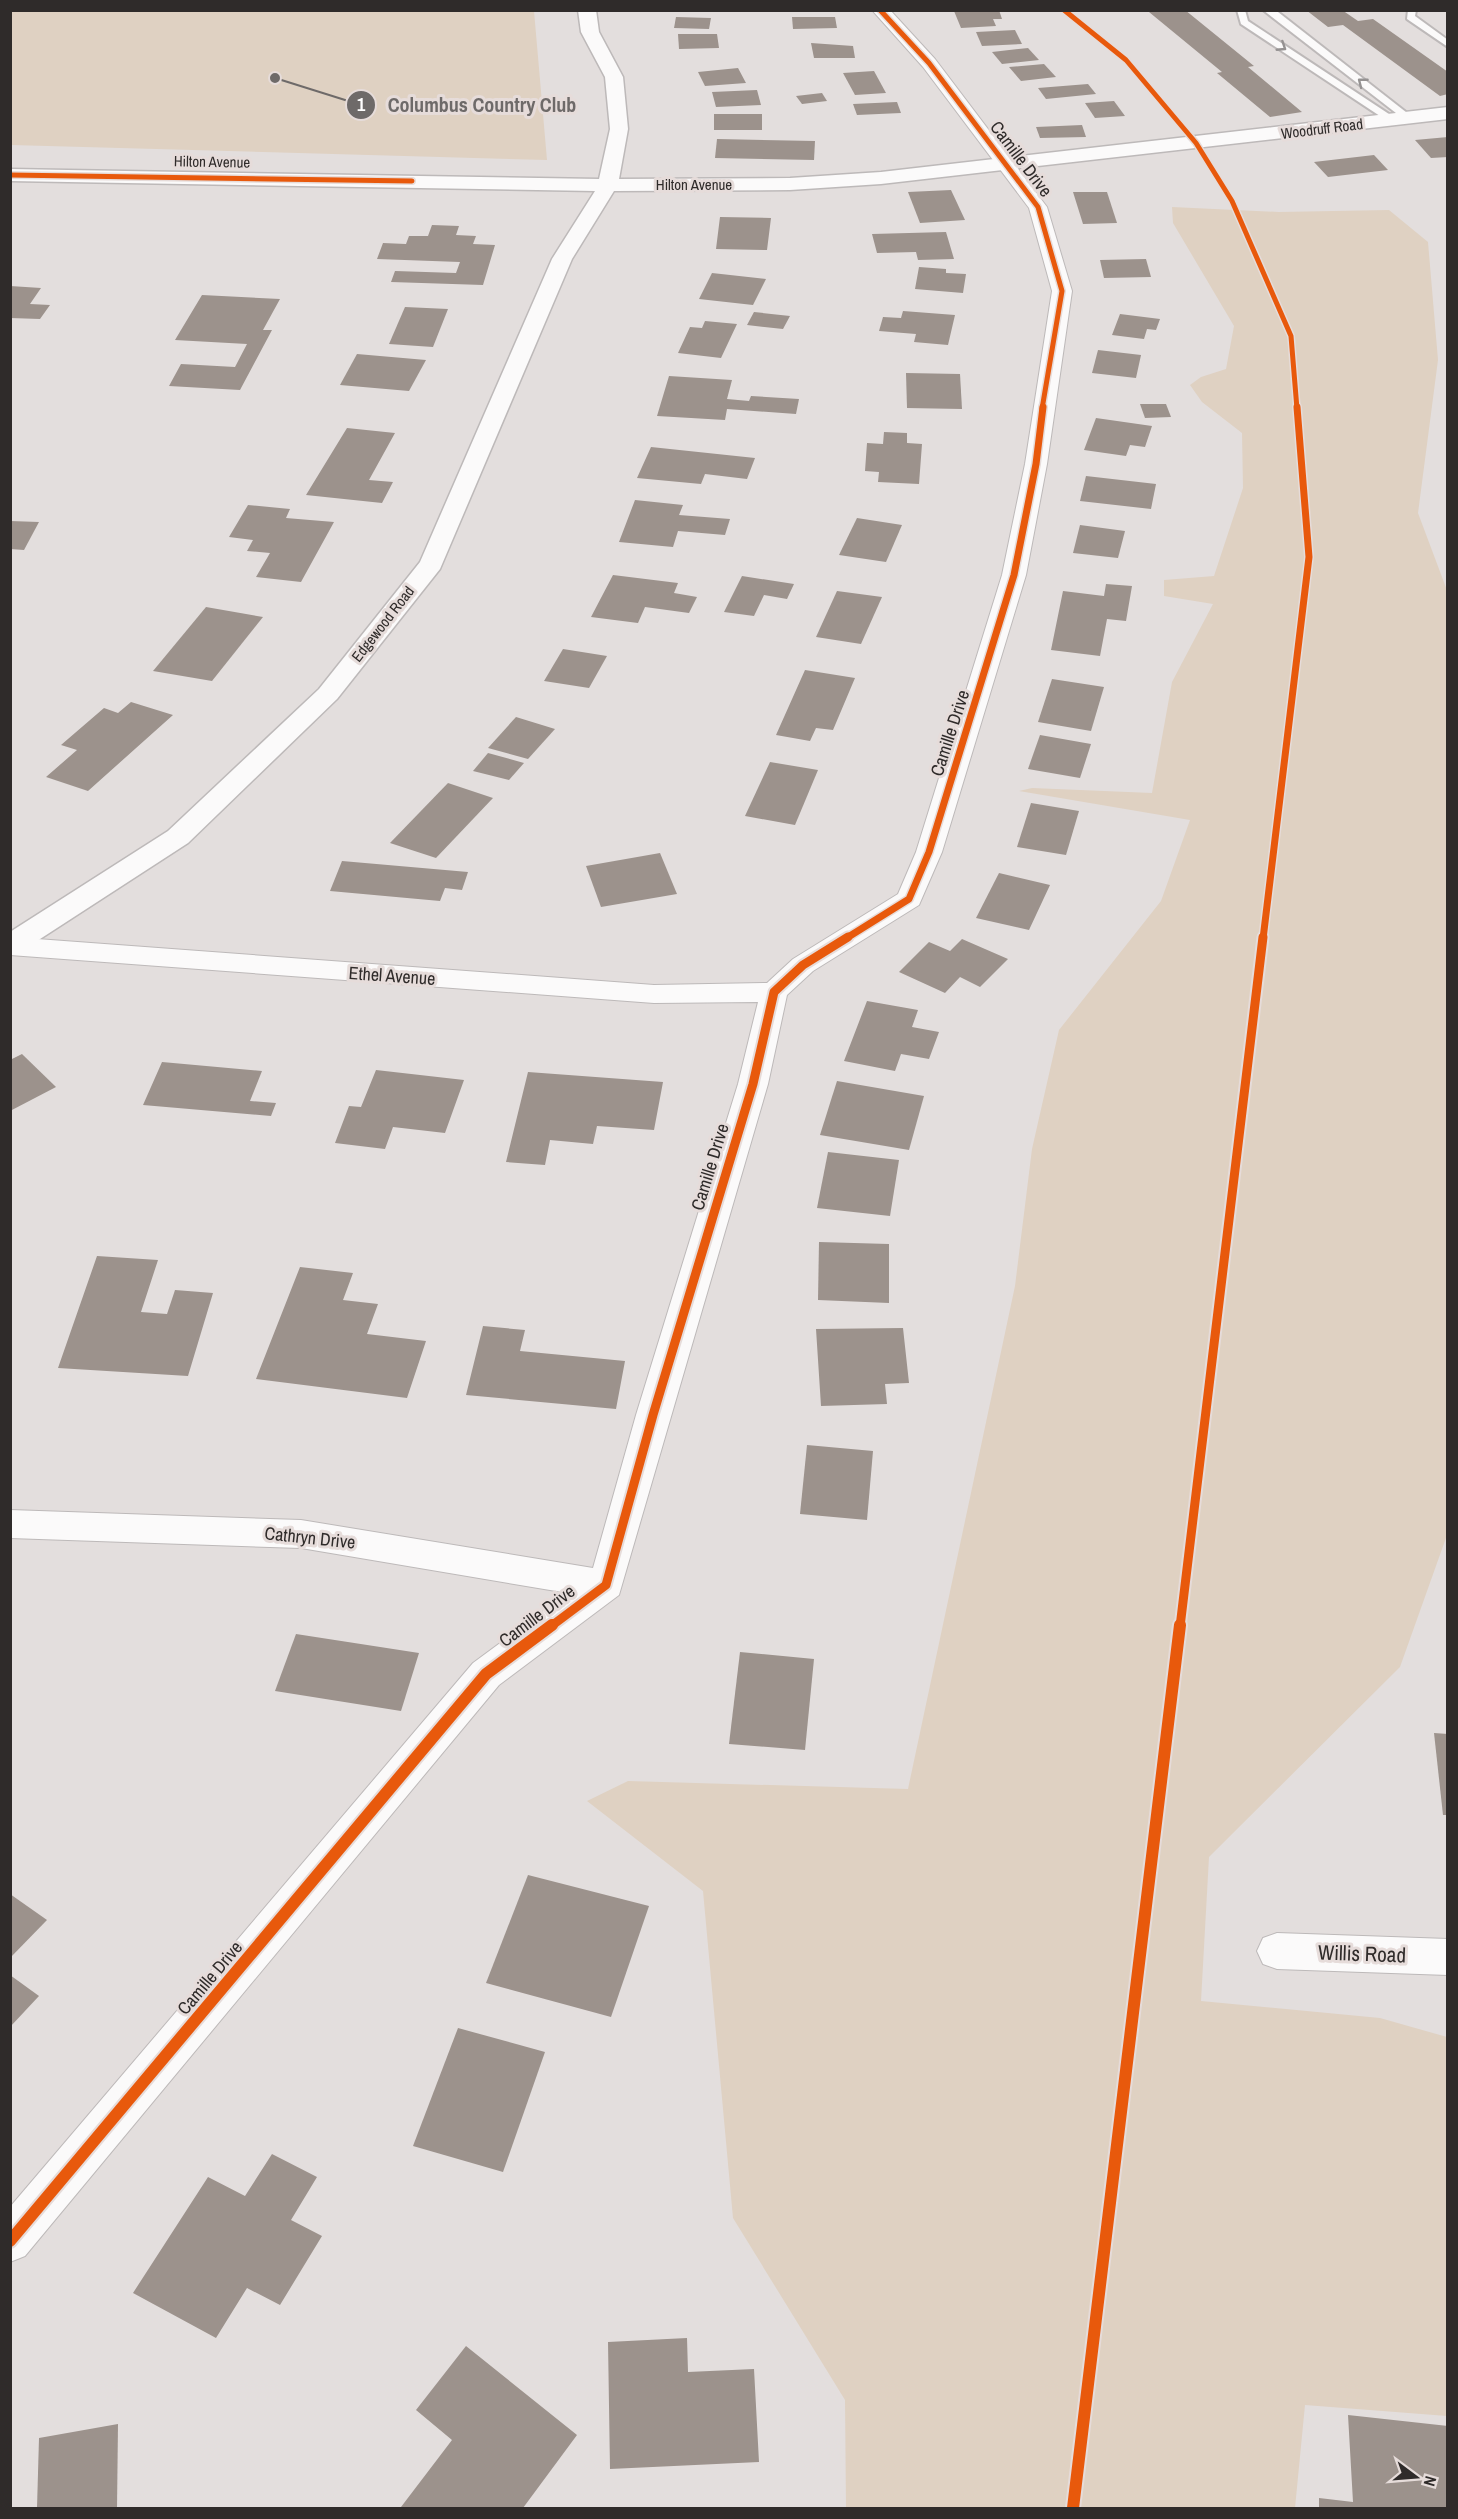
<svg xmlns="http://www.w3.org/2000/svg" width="1458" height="2519" font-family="'Archivo Narrow',sans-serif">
  <rect width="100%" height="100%" fill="#e3dedd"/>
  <g fill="#dfd1c2">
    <polygon points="11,10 534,11 547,160 11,145"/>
    <polygon points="1172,207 1279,212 1389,210 1428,242 1438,360 1418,513 1448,593 1447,1535 1400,1667 1209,1857 1201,2001 1380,2018 1447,2037 1447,2416 1305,2405 1295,2508 846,2508 845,2400 733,2218 703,1891 587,1801 628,1781 908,1789 1015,1286 1032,1149 1059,1030 1161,901 1190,820 1019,791 1032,788 1152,793 1172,682 1213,604 1164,596 1164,580 1214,576 1243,488 1242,433 1202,402 1190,385 1201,377 1226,369 1234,326 1173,223"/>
  </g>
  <g fill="#9c928c">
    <polygon points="999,10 1002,19 993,19 996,26 961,28 954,11"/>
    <polygon points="1185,10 1254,66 1248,67 1302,112 1270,117 1217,73 1222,72 1149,12"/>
    <polygon points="1306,10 1342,10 1358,21 1373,19 1448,72 1448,94 1440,96 1343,25 1328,27"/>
    <polygon points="676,17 711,18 709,29 674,28"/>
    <polygon points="792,17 835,17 837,28 793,29"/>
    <polygon points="1015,30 1022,44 982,46 976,32"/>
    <polygon points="678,34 717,34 719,48 679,49"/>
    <polygon points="811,43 853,46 855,58 814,58"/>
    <polygon points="1028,48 1039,60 1002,64 992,52"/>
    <polygon points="1044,64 1056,77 1021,81 1009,67"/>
    <polygon points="738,68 746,83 705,86 698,72"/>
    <polygon points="874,71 886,93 855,95 843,73"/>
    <polygon points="1088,84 1096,94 1046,99 1038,88"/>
    <polygon points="757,90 761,105 716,107 712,92"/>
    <polygon points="822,93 827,101 802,104 796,96"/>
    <polygon points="1114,101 1125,116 1095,118 1085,103"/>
    <polygon points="897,102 901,113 857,115 853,104"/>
    <rect x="714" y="114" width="48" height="16"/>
    <polygon points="1082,125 1086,137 1040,138 1036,127"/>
    <polygon points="1448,137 1448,157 1431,158 1415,140"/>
    <polygon points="717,139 815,141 814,160 715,158"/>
    <polygon points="1374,155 1388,170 1328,177 1314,162"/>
    <polygon points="951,190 965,220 920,223 908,192"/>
    <polygon points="1073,192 1107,192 1117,223 1083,224"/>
    <polygon points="720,217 771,218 767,250 716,249"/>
    <polygon points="432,225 459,226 456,235 476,236 473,244 495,245 483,285 391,282 395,271 456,273 460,262 377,259 383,243 406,244 409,236 428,236"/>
    <polygon points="946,232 954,259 918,260 916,252 877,253 872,234"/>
    <polygon points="1146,259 1151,277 1104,278 1100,260"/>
    <polygon points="919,267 946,269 946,273 966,274 963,293 915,289"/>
    <polygon points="712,273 766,279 753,305 699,299"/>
    <polygon points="10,286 41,288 30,304 50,305 40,319 10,318"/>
    <polygon points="202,295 280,299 263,330 272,330 240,390 169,386 181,364 235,367 247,344 175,340"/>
    <polygon points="405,307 448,309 433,347 389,344"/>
    <polygon points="903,311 955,315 948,345 914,342 916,334 879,331 883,317 901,318"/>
    <polygon points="754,312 790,316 783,329 747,325"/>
    <polygon points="1120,314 1160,319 1156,330 1147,329 1144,339 1112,335"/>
    <polygon points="705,321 737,324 721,358 678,353 690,327 702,328"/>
    <polygon points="1098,350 1141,355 1136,378 1092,373"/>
    <polygon points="357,354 426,360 409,391 340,385"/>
    <polygon points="906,373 960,374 962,409 907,408"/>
    <polygon points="669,376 732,380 727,399 749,401 751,396 799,399 796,414 727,409 725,420 657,416"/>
    <polygon points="1140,404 1166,404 1171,417 1145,418"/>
    <polygon points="1096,418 1152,426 1145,447 1130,445 1126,456 1084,450"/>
    <polygon points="347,428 395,433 369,480 393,482 382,503 306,495"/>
    <polygon points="884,432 907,433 907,443 922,444 919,484 878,482 879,472 865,471 867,443 883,444"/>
    <polygon points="651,447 755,458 747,479 705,474 701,484 637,478"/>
    <polygon points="1086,476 1156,484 1151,509 1080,501"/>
    <polygon points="635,500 683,505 679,515 730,519 725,535 678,531 673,547 619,542"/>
    <polygon points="248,505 290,509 286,518 334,522 301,582 256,577 270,553 247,551 253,540 229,537"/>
    <polygon points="857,518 902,525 886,562 839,555"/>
    <polygon points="10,521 39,522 24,550 10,549"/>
    <polygon points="1080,525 1125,531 1118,558 1073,553"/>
    <polygon points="613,575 678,583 674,593 697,597 689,613 645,607 638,623 591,617"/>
    <polygon points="742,576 794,584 787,599 764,595 754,616 724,612"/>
    <polygon points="1106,584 1132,586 1126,621 1107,619 1100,656 1051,650 1063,591 1104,596"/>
    <polygon points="837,591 882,597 861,644 816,637"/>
    <polygon points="206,607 263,617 212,681 153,671"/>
    <polygon points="563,649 607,656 589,688 544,681"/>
    <polygon points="805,670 855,678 833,730 816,728 810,741 776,735"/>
    <polygon points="1052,679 1104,687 1091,731 1038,722"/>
    <polygon points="131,702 173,715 88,791 46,777 77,750 61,745 104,708 118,713"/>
    <polygon points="516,717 555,729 528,759 488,748"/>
    <polygon points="1040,735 1091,744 1080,778 1028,769"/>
    <polygon points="488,753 524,763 509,780 473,771"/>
    <polygon points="770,762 818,770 795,825 745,816"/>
    <polygon points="448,783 493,798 436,858 390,843"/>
    <polygon points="1031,803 1079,811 1066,855 1017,847"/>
    <polygon points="660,853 677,894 601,907 586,866"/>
    <polygon points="342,861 468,872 462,890 445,888 440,901 330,891"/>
    <polygon points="999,873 1050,885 1029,930 976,918"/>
    <polygon points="962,939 1008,959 980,987 960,977 945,993 899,972 929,942 950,951"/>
    <polygon points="867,1001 918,1010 912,1027 939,1032 929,1059 901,1054 895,1071 844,1061"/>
    <polygon points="22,1054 56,1087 10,1111 10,1060"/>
    <polygon points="162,1062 262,1071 250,1101 276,1103 271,1116 143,1105"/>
    <polygon points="376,1070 464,1080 445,1133 393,1127 385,1149 335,1143 349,1106 361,1107"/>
    <polygon points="528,1072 663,1082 654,1130 597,1126 593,1144 550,1140 545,1165 506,1162"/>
    <polygon points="837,1081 924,1096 909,1150 820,1135"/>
    <polygon points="828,1152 899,1160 890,1216 817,1208"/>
    <polygon points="819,1242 889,1244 889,1303 818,1300"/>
    <polygon points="97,1256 158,1260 141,1312 167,1314 175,1290 213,1293 188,1376 58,1368"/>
    <polygon points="300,1267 353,1273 343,1300 378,1304 367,1334 426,1341 407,1398 256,1379"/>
    <polygon points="483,1326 525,1330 520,1351 625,1361 616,1409 466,1395"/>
    <polygon points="903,1328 909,1383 885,1384 887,1404 821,1406 816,1329"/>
    <polygon points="807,1445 873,1451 867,1520 800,1514"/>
    <polygon points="296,1634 419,1653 401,1711 275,1691"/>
    <polygon points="740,1652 814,1659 805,1750 729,1744"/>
    <polygon points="1434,1733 1448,1734 1448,1815 1443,1815"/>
    <polygon points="528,1875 649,1906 611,2017 486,1983"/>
    <polygon points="10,1894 47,1920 10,1958"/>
    <polygon points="10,1975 39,1996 10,2027"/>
    <polygon points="458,2028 545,2052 503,2172 413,2146"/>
    <polygon points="272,2154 317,2177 291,2220 322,2236 280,2305 247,2288 216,2338 133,2293 208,2177 245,2196"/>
    <polygon points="687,2338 688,2372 754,2369 759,2462 610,2469 608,2342"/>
    <polygon points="466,2346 577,2435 523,2508 403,2508 401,2507 452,2440 416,2410"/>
    <polygon points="1348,2415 1448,2426 1448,2508 1319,2508 1319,2498 1353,2502"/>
    <polygon points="118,2424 117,2508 37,2508 39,2438"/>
  </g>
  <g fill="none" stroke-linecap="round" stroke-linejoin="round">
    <g stroke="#bdb9b9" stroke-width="4">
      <g id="lane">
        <polygon points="1237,10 1245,10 1248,21 1395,118 1395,122 1389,122 1241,24"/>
        <polygon points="1263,10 1278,12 1411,116 1411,120 1405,120"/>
        <polygon points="1408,10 1416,10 1415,16 1448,40 1448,47 1407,19"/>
      </g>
    </g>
    <g stroke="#bdb9b9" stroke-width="2">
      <g id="street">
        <polygon points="872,10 890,10 935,59 1047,207 1072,291 1047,464 1026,575 942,852 919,905 813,971 787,995 768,1084 619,1595 499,1685 25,2256 10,2262 10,2207 473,1663 568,1593 301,1548 10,1538 10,1510 301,1520 593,1568 636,1415 738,1084 758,1002 654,1003 10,955 10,937 654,985 767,983 793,959 898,894 916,852 1002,575 1025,464 1052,291 1029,208 923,67"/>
        <polygon points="1277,1933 1448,1939 1448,1975 1277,1969 1263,1964 1257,1951 1263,1938"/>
      </g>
    </g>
    <g stroke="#bdb9b9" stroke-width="3">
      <polygon id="secondary" points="578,10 596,10 599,32 623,77 628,129 619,179 790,178 881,172 1448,107 1448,119 881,184 790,190 614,191 572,259 440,569 337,699 188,843 20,952 10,954 10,932 168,831 319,689 420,562 552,259 595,191 10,181 10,169 599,179 610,129 605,77 581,32"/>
    </g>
    <use href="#lane" fill="#fbfafa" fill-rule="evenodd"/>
    <use href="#street" fill="#fbfafa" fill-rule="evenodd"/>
    <use href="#secondary" fill="#fbfafa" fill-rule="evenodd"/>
    <g stroke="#e6dcda" stroke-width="8">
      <g id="cycleway-far3">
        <polyline points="880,10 929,63 1038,207 1062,291 1042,409"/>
        <polyline points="1064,10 1126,60 1196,143 1232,201 1291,336 1297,409"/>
        <polyline points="10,175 412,181"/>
      </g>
    </g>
    <g stroke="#e6dcda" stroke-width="10">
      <g id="cycleway-far2">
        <polyline points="845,939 909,899 929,852 1014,575 1036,464 1043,407"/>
        <polyline points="1263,939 1309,557 1297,407"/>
      </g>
    </g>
    <g stroke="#e6dcda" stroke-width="13">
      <g id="cycleway-far1">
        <polyline points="550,1627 606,1585 653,1415 753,1084 774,992 803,965 848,937"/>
        <polyline points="1180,1627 1263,937"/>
      </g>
    </g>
    <g stroke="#e6dcda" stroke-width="16">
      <g id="cycleway">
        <polyline points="10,2241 486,1674 552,1625"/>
        <polyline points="1073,2508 1180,1625"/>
      </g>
    </g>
    <use href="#cycleway-far3" stroke="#e8590c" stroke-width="5"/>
    <use href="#cycleway-far2" stroke="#e8590c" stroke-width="7"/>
    <use href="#cycleway-far1" stroke="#e8590c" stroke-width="9"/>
    <use href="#cycleway" stroke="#e8590c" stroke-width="12"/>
  </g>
  <defs><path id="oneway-chevron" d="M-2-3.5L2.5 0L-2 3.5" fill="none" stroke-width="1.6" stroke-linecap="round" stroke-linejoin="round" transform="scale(1.5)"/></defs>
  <g stroke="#959292">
    <use href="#oneway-chevron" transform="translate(1282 47) rotate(33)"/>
    <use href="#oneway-chevron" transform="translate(1362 82) rotate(-142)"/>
  </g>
  <g text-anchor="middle" stroke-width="6" stroke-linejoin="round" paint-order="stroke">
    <g font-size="15" fill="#2f2b2a" stroke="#e6dcda">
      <text transform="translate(1322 129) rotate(-7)" y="5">Woodruff Road</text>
      <text transform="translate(212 162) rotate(1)" y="5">Hilton Avenue</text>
      <text x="694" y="190">Hilton Avenue</text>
      <text transform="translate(383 624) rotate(-52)" y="5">Edgewood Road</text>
    </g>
    <g font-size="18" fill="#2f2b2a" stroke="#e6dcda">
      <text transform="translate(1021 159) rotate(53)" y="6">Camille Drive</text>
      <text transform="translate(950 733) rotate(-72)" y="6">Camille Drive</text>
      <text transform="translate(392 976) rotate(4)" y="6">Ethel Avenue</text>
      <text transform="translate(710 1167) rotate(-73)" y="6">Camille Drive</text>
      <text transform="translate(310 1538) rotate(6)" y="6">Cathryn Drive</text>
      <text transform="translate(537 1616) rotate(-37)" y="6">Camille Drive</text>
      <text transform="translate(210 1978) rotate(-50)" y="6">Camille Drive</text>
    </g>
    <g font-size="21" fill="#2f2b2a" stroke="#e6dcda">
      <text transform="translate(1362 1954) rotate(2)" y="7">Willis Road</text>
    </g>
  </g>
  <path fill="none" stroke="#6e6a69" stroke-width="2" d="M275 78L361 105"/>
  <g fill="#6e6a69" stroke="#e6dcda" stroke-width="2">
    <circle cx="275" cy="78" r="6"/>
    <circle cx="361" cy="105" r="15"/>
  </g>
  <g font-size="18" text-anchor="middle" font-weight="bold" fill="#fff">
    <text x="361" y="111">1</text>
  </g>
  <g font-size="20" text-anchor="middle" font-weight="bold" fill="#6e6a69" stroke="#e6dcda" stroke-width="6" stroke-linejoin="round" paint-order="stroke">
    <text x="482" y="112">Columbus Country Club</text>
  </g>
  <rect width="1458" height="2519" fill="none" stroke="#2f2b2a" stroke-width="24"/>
  <g transform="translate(1416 2477) rotate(106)" stroke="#e6dcda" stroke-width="4.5" paint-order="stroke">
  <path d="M0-4.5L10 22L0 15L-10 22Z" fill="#2f2b2a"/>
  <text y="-9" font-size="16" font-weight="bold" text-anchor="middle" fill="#2f2b2a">N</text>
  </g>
</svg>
